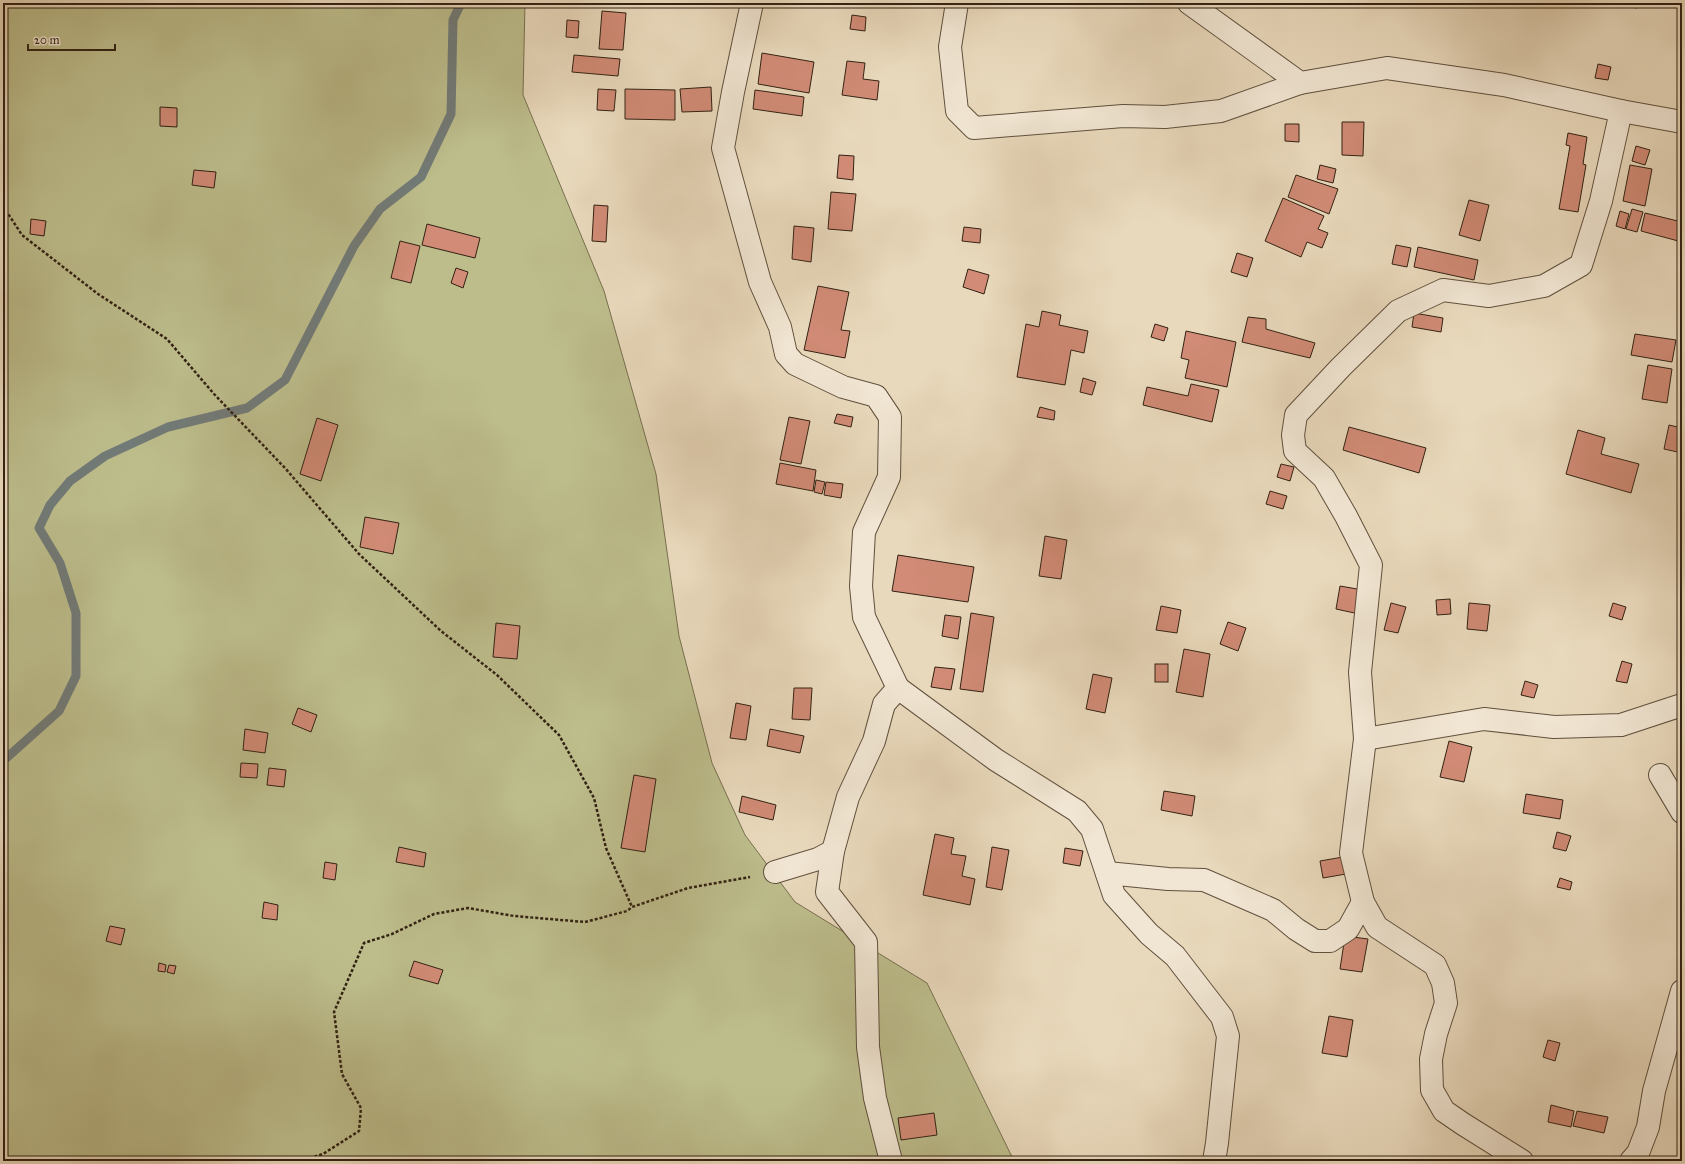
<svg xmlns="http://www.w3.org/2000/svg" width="1685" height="1164" font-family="'IM FELL Great Primer',serif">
  <rect width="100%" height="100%" fill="#e9d9bc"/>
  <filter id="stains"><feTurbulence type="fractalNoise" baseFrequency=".005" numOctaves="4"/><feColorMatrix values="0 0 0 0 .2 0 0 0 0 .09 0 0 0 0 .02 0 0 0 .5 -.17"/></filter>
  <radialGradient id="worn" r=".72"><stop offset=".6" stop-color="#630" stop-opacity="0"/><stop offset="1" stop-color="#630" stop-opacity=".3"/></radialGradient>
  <polygon fill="#bdbd8c" stroke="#787050" points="3,3 525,3 523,95 604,291 656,474 679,636 712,763 745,835 795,902 927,983 1014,1161 3,1161"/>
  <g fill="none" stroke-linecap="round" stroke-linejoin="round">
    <polyline stroke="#727b78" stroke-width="9" points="3,761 59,711 76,676 76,613 60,563 39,528 50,505 70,481 105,456 168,427 247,408 285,380 354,246 380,209 421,177 451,114 453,20 461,3"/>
  </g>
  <g fill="#d18b76" stroke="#322213">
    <polygon points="1619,3 1638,3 1637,8 1619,5"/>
    <polygon points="602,11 626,13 623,50 599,49"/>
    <polygon points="852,15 866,17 865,31 850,29"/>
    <polygon points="567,20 579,21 578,38 566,37"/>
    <polygon points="762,53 814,62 809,93 758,84"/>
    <polygon points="574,55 620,59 618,76 572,72"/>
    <polygon points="847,61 865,63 863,79 879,81 877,100 842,95"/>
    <polygon points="1598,64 1611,67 1608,80 1595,78"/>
    <polygon points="711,87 712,111 682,112 680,89"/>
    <polygon points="598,89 616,90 614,111 597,110"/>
    <polygon points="625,89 675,90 675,120 625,119"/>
    <polygon points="755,90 804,97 802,116 753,109"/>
    <polygon points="160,107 177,108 177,127 160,126"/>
    <polygon points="1342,122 1364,122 1363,156 1342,155"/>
    <polygon points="1285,124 1299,124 1299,142 1285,141"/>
    <polygon points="1568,133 1587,137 1583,164 1586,165 1578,212 1559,209 1570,146 1566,145"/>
    <polygon points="1636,146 1650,150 1645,165 1632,161"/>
    <polygon points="839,155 854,156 853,180 837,178"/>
    <polygon points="1320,165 1336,169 1333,183 1317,179"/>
    <polygon points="1630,165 1652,169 1645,206 1623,201"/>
    <polygon points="194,170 216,172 214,188 192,185"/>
    <polygon points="1296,175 1338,189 1329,214 1288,197"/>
    <polygon points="831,192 856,194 852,231 828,229"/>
    <polygon points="1283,198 1324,216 1318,229 1328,233 1322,248 1307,242 1301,257 1265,241"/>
    <polygon points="1469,200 1489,205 1480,241 1459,235"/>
    <polygon points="594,205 608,206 606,242 592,241"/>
    <polygon points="1632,209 1643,212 1637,232 1626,229"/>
    <polygon points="1620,211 1629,214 1625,229 1616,226"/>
    <polygon points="1645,213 1682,222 1682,242 1641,231"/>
    <polygon points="31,219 46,221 44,236 30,234"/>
    <polygon points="427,224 480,238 475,258 422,245"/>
    <polygon points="794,226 814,228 811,262 792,259"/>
    <polygon points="964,227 981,229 980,243 962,241"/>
    <polygon points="400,241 420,246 411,283 391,278"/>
    <polygon points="1396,245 1411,248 1407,267 1392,264"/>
    <polygon points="1418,247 1478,260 1474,280 1414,267"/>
    <polygon points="1237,253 1253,258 1247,277 1231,272"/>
    <polygon points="456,268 468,272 463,288 451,283"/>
    <polygon points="968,269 989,275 984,294 963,287"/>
    <polygon points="818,286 849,292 841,330 850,331 845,358 804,350"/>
    <polygon points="1042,311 1061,315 1059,325 1088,331 1084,353 1071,350 1065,385 1017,377 1026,324 1039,327"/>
    <polygon points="1414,313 1443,318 1441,332 1412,327"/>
    <polygon points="1248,317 1266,319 1266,329 1315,343 1310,358 1242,342"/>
    <polygon points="1155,324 1168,328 1164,341 1151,337"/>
    <polygon points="1186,331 1236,342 1227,387 1185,378 1189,360 1181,358"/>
    <polygon points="1635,334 1676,340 1672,362 1631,355"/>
    <polygon points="1648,365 1672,369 1667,403 1642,399"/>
    <polygon points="1083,378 1096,382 1092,395 1080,392"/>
    <polygon points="1191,384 1219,390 1212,422 1143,405 1147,387 1188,396"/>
    <polygon points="1040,407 1055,411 1054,420 1037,417"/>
    <polygon points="837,414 853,417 851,427 834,423"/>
    <polygon points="789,417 810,421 801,464 780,460"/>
    <polygon points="317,418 338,425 321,481 300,474"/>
    <polygon points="1669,425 1682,428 1682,453 1664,449"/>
    <polygon points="1349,427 1426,448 1419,473 1343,450"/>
    <polygon points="1578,430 1605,438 1601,454 1639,464 1631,493 1566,474"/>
    <polygon points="780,463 816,470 813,491 776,484"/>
    <polygon points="1281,464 1294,467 1290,481 1277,477"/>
    <polygon points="816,480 825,482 822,494 814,492"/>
    <polygon points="826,482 843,484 841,498 824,495"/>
    <polygon points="1270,491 1287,496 1283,509 1266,504"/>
    <polygon points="365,517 399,523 393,554 360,547"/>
    <polygon points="1045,536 1067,540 1061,579 1039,576"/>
    <polygon points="898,555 974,567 968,602 892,591"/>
    <polygon points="1340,586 1363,590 1359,614 1336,609"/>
    <polygon points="1450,599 1451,614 1437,615 1436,600"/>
    <polygon points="1391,603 1406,607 1398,633 1384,630"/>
    <polygon points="1469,603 1490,605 1487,631 1467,629"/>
    <polygon points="1613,603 1626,607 1622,620 1609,616"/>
    <polygon points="1161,606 1181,610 1177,633 1156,630"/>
    <polygon points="971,613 994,617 983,692 960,689"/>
    <polygon points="945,615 961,617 958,639 942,636"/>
    <polygon points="1228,622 1246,628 1238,651 1220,644"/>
    <polygon points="496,623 520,626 517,659 493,657"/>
    <polygon points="1184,649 1210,654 1203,697 1176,692"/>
    <polygon points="1622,661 1632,664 1627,683 1616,681"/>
    <rect x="1155" y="664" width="13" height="18"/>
    <polygon points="935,667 955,669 951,690 931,687"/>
    <polygon points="1093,674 1112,678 1105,713 1086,709"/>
    <polygon points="1525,681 1538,685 1534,698 1521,695"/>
    <polygon points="794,688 812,688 810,720 792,719"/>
    <polygon points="736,703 751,706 746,740 730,738"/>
    <polygon points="298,708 317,715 311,732 292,724"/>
    <polygon points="245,729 268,733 265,753 243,750"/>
    <polygon points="770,729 804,736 800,753 767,746"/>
    <polygon points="1449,741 1472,747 1464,782 1440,777"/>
    <polygon points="241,763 258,764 257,778 240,777"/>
    <polygon points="269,768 286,770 284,787 267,785"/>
    <polygon points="634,775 656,779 645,852 621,848"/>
    <polygon points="1164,791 1195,796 1192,816 1161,810"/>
    <polygon points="1526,794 1563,800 1560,819 1523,813"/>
    <polygon points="742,796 776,805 773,820 739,812"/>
    <polygon points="1557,832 1571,836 1566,851 1553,848"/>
    <polygon points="935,834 954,838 951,854 966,856 962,876 975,879 970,905 923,895"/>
    <polygon points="399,847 426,853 424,867 396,862"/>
    <polygon points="992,847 1009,850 1002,890 986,887"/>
    <polygon points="1065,848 1083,851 1080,866 1063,863"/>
    <polygon points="1343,857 1346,874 1323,878 1320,861"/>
    <polygon points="325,862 337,864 335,880 323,878"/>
    <polygon points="1560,878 1572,882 1570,890 1557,887"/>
    <polygon points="264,902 278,905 277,920 262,918"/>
    <polygon points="110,926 125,929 121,945 106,941"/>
    <polygon points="1345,936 1368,939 1362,972 1340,969"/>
    <polygon points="414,961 443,970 438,984 409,976"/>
    <polygon points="159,963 166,965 165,972 158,971"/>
    <polygon points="169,965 176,966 174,974 167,972"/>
    <polygon points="1329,1016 1353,1020 1347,1057 1322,1053"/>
    <polygon points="1548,1040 1560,1043 1555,1061 1543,1057"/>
    <polygon points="1551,1105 1574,1111 1571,1127 1548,1122"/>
    <polygon points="1577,1111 1608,1117 1604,1133 1573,1126"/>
    <polygon points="934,1113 937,1135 901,1140 898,1118"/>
  </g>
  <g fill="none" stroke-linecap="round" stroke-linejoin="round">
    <g stroke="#60503d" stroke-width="24">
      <g id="minor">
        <polyline points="752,3 733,92 723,148 760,282 780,327 786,354 795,364 843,387 876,396 890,417 889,477 864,532 861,586 864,617 898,688"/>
        <polyline points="957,3 950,47 957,111 974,128 1123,116 1165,117 1221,111 1300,83"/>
        <polyline points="1189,3 1300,83 1387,68 1504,85 1621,111 1682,122"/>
        <polyline points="1365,739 1484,719 1554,727 1621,725 1682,705"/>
        <polyline points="1660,775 1682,812"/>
        <polyline points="775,872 818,859 833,851"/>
        <polyline points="1107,873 1168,879 1204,880 1273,910 1296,929 1315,941 1330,941 1348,929 1363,902"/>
        <polyline points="891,1161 875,1098 868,1047 866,942 827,892 833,851 848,797 874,741 884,704 898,688 996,760 1077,811 1092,829 1114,895 1149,934 1175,956 1222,1017 1228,1036 1217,1143 1214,1161"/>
        <polyline points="1522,1161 1463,1124 1444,1111 1432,1090 1431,1059 1436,1034 1446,1003 1443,983 1435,965 1377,927 1363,902 1351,853 1365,739 1360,672 1371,565 1346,516 1324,478 1295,451 1293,435 1296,415 1341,367 1398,311 1443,290 1489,296 1544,286 1581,265 1601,201 1621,111"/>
        <polyline points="1631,1161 1638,1153 1648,1127 1654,1091 1682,991"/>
      </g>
    </g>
    <g stroke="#322213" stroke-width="2.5" stroke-dasharray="3 2" stroke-linecap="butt">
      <polyline points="3,206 22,235 98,294 167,339 214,394 285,468 359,554 441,631 497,675 559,735 594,798 606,848 632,907"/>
      <polyline points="300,1161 323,1154 359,1131 361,1108 342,1074 334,1012 364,943 392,934 434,914 468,908 514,916 585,922 627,911 632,907 688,888 750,877"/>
    </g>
    <use href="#minor" stroke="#f1e6d3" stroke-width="22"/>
  </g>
  <rect width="1685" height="1164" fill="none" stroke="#e9d9bc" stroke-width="16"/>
  <rect x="4" y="4" width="1677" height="1156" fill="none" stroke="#322213" stroke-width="2"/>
  <rect x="8" y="8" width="1669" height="1148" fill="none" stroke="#322213"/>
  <path d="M28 44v6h87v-6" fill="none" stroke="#322213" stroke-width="2"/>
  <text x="34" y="44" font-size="12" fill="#322213" stroke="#f1e6d3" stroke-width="3" paint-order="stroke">20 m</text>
  <rect width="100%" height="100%" filter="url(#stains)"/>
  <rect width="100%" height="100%" fill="url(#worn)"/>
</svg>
